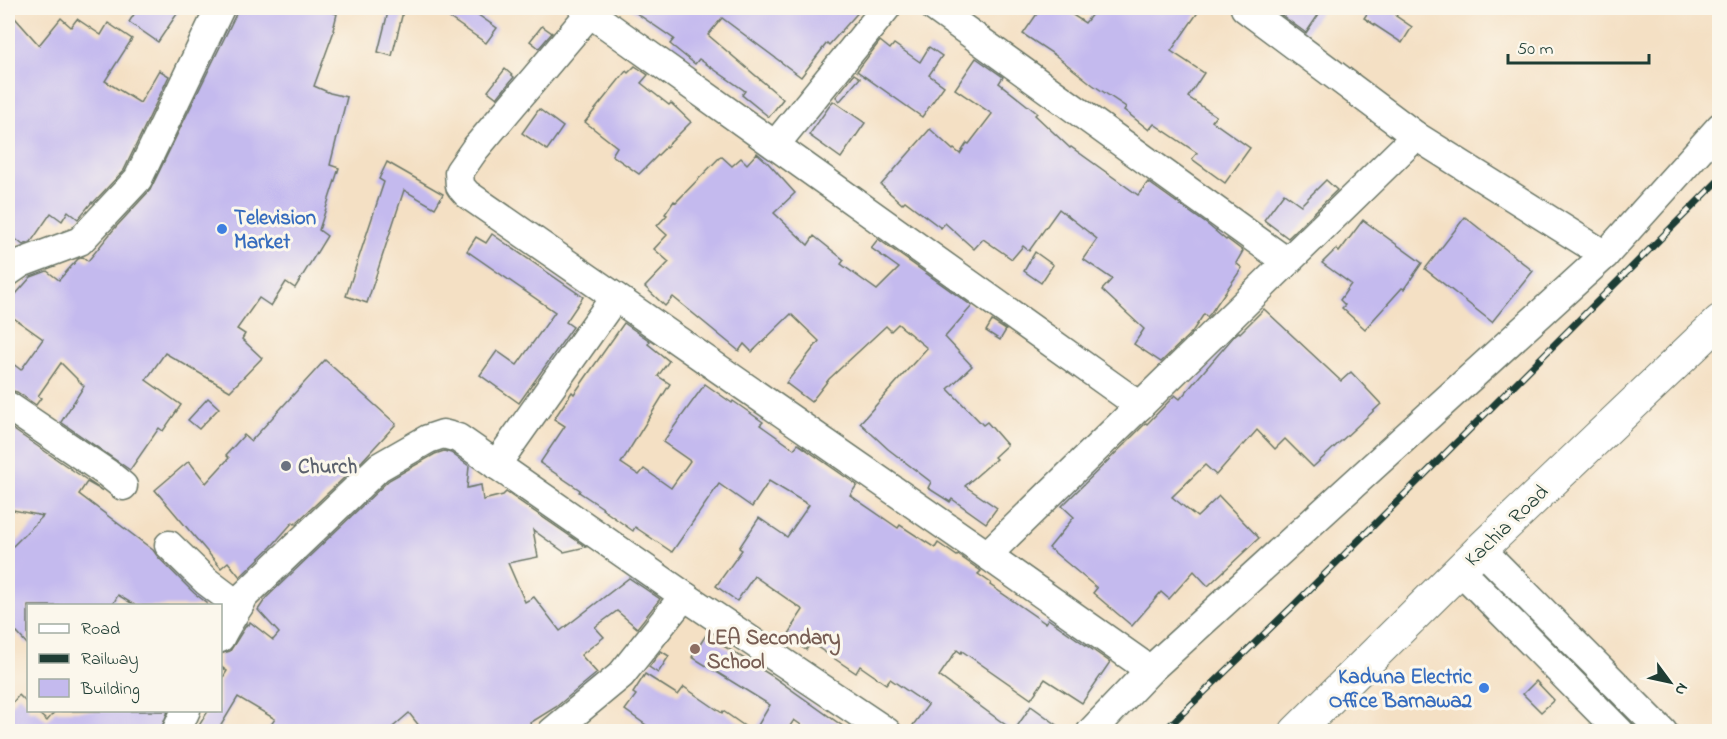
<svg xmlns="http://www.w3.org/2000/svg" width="1727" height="739" font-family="'Indie Flower',sans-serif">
  <rect width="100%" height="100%" fill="#fbf7ec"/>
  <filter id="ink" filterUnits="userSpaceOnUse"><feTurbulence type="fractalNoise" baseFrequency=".0167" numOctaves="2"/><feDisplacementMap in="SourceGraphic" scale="12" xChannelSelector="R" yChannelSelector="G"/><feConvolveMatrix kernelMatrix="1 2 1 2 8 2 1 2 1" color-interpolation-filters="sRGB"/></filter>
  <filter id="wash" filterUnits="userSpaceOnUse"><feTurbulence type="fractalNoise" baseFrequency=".008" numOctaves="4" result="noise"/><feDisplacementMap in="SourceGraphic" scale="24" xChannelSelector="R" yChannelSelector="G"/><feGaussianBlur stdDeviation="1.35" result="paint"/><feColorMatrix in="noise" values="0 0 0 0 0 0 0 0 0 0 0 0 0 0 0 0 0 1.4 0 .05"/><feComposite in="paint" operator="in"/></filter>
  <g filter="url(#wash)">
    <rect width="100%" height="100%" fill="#f4e0c4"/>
    <g id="blocks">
      <g fill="#c4baee">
        <polygon points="138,8 181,8 158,42 129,22"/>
        <polygon points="239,8 335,8 334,13 337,14 333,30 334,31 314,86 330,93 347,97 330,165 339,168 319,230 327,236 295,288 286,282 271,306 259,298 237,329 245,334 242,339 262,358 230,391 165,353 146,380 181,405 163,431 159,428 130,470 61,422 84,386 61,363 38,396 41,398 36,405 17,392 8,390 8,360 21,370 43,339 8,314 8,288 16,294 31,277 47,271 59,280 78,259 83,257 88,261 114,229 150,190"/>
        <polygon points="389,8 404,8 392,56 378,52"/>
        <polygon points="435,8 468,8 497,28 486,43"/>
        <polygon points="629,8 862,8 829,45 827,43 801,77 722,18 708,35 783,99 769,117 742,95 745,91 699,59 695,64 670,44 674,39"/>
        <polygon points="1041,8 1062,8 1085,23 1097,8 1201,8 1171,51 1204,73 1188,97 1216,116 1212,121 1250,148 1225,183 1192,159 1197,153 1154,124 1149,130 1124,110 1126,107 1093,85 1055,55 1023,34"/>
        <polygon points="1272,8 1323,8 1306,33"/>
        <polygon points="1371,8 1402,8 1396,16 1412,27 1402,43 1364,18"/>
        <polygon points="8,10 39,45 61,18 71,27 77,19 101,35 108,23 132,39 105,81 140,103 159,70 169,76 124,170 93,203 92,202 78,219 68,211 62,221 51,213 31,242 23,245 8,233"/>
        <polygon points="542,26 552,33 539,48 530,41"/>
        <polygon points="880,41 890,49 894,44 920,62 929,47 942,56 929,75 944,86 922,117 857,71"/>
        <polygon points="976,58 1003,77 999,83 1037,113 1035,115 1070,148 1071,147 1138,195 1148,182 1208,225 1226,240 1227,239 1243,251 1236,263 1242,268 1210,314 1207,317 1204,314 1192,332 1161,362 1134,344 1144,329 1102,290 1112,279 1083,259 1097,239 1059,209 1029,251 1023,246 1012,259 983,239 974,249 945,223 941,228 905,201 902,204 881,185 930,129 953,150 954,149 960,154 967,143 969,144 992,114 955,89"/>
        <polygon points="635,66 648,75 641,83 669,105 671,103 691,122 639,174 612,155 617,147 585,122 626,71 628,73"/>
        <polygon points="505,69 514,77 497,98 488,91"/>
        <polygon points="854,74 860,78 840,101 836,97"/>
        <polygon points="833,101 865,123 841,158 809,135"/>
        <polygon points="539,109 563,127 547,150 522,133"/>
        <polygon points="757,153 768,163 795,193 774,213 808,245 814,236 844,260 841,264 877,290 899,268 871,248 878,239 972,306 945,337 972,366 948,389 983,425 987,422 1007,445 994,457 996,459 965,486 997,508 986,523 952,499 950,502 928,488 931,482 888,449 860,423 927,348 898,324 891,331 886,326 829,379 811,402 786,383 819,341 791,314 752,352 744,344 739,351 673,297 665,306 645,287 669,262 654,249 667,235 657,226 667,215 665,214 674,201 676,202 721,156 732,166 741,158 747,164"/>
        <polygon points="387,162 443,194 435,208 404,190 367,303 346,296 384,182 379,179"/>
        <polygon points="1326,180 1337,190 1288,238 1264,220 1284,193 1301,205"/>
        <polygon points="1465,217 1533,271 1492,322 1425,269"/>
        <polygon points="1363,220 1422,263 1404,289 1402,288 1365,329 1342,308 1345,305 1340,300 1351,284 1322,263 1336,249 1339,252"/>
        <polygon points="492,234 583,297 566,322 573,327 519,403 480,375 497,351 517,365 555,312 467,251 476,237 486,243"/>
        <polygon points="1035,252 1053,265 1041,283 1024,271"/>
        <polygon points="1264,309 1341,381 1351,372 1381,404 1313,467 1285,439 1275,449 1257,430 1244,445 1243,444 1216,475 1205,465 1172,497 1197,517 1219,496 1259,538 1208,586 1194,571 1169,599 1161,592 1132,626 1093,593 1097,588 1049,548 1074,517 1062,506 1146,423 1147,424 1175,395 1180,399 1235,335 1239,332 1240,333"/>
        <polygon points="992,321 1006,330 1000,340 986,331"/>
        <polygon points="624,323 650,341 648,344 669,361 658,376 670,384 621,463 639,475 644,469 671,488 690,461 663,442 705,384 732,403 733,401 763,422 760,425 794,449 798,444 857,485 850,495 898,528 900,525 935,548 938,543 957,556 958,555 981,571 978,574 991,583 990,585 1045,623 1048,619 1110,662 1082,703 1045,679 1031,699 962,651 961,653 957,650 939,676 1014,731 1031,706 1067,732 922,732 913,725 928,705 890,679 886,684 860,666 856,673 811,643 806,650 787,637 794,626 793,625 803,610 754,576 737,601 716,586 742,550 739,548 759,518 787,537 809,505 769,481 752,507 719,484 672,552 635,527 633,531 602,509 603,508 579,492 580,490 540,463 565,426 554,419 572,392 574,394"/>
        <polygon points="325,360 396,424 362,461 295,524 293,522 271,547 240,577 228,562 221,568 155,490 189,461 206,483 229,458 226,455 244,435 251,441"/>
        <polygon points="208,398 219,408 199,429 188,420"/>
        <polygon points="8,426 103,491 87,482 79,494 153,550 158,557 194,593 207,603 206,606 136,606 118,595 112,606 28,606 28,645 8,623 8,551 43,516 8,509"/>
        <polygon points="444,451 451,453 469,466 467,488 481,485 483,500 503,495 506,492 586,547 564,552 533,530 538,557 508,563 525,602 534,597 560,631 629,578 660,599 637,628 617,611 595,627 604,637 581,655 597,673 556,707 530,723 536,732 424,732 409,713 387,732 266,732 275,719 238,697 217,732 195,732 208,711 220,711 220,682 227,671 220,666 220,654 230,651 247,624 249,625 250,622 273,640 279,633 258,610 266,598 389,480 435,454"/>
        <polygon points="706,635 772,676 851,732 811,732 794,720 786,732 754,732 770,705 692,657"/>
        <polygon points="661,651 669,656 658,673 649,667"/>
        <polygon points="645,674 678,695 684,687 722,713 723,711 753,732 656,732 625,710 636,695 633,693"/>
        <polygon points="1536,681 1554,700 1541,712 1523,694"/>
        <polygon points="19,695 28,704 28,711 36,711 47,721 55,711 168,711 160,732 8,732 8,708"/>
      </g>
    </g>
  </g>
  <g filter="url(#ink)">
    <use href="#blocks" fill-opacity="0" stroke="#6a7666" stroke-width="1.5"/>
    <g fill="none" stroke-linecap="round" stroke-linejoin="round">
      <g stroke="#6a7666" stroke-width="31">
        <g id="minor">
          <polyline points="583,8 1140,406"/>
          <polyline points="935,8 1287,262"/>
          <polyline points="1245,8 1416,136 1605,255"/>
          <polyline points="590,13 475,149 459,172 460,186 467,194 987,555 1150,670"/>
          <polyline points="775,145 886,8"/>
          <polyline points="8,272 21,263 80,241 138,179 220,8"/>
          <polyline points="8,406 107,473 123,486"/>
          <polyline points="496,465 615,297"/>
          <polyline points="169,545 206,581 239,606"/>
          <polyline points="1481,549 1663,732"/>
          <polyline points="987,555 1416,136"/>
          <polyline points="1460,570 1620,732"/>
          <path d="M220,638C227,623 237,611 244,596L379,467L428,439L443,434L458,438L686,597L887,732"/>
          <polyline points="176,732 186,710"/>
          <polyline points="552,732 621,675 680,601 686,597"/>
          <polyline points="1091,732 1150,670 1605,255 1720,127"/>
        </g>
      </g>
      <g stroke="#6a7666" stroke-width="35">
        <polyline id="major" points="1296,732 1481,549 1720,321"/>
      </g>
      <use href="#minor" stroke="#fff" stroke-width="28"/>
      <use href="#major" stroke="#fff" stroke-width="33"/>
      <g stroke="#1f3d34" stroke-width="7">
        <polyline id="rail" points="1163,732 1292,607 1720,179"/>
      </g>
      <use href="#rail" stroke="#fbf7ec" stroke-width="4.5" stroke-dasharray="14" stroke-linecap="butt"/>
    </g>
  </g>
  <g fill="#3f7fe0" stroke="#fbf7ec" stroke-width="2">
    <circle cx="222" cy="229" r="6"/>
    <circle cx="1484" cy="688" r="6"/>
  </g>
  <circle fill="#6b7280" stroke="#fbf7ec" stroke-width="2" cx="286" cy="466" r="6"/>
  <circle fill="#8d6e63" stroke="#fbf7ec" stroke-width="2" cx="695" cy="649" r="6"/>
  <g text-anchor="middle" stroke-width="6" stroke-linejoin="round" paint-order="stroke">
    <g font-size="21" font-weight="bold" fill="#366cbe" stroke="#fbf7ec" text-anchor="start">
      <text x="234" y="224">Television<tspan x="234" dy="24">Market</tspan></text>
      <text x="1472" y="683" text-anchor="end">Kaduna Electric<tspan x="1472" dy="24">Office Barnawa2</tspan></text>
    </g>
    <g font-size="21" font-weight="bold" fill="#5b616d" stroke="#fbf7ec" text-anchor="start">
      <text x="298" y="473">Church</text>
    </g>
    <g font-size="21" fill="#1f3d34" stroke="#fbf7ec">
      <text transform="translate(1506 525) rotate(-44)" y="7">Kachia Road</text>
    </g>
    <g font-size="21" font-weight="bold" fill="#785e54" stroke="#fbf7ec" text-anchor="start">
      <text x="707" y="644">LEA Secondary<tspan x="707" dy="24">School</tspan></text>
    </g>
  </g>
  <rect width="1727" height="739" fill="none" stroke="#fbf7ec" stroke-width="30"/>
  <rect x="27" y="604" width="195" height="108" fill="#fbf7ec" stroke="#a3ada2" stroke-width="1.5"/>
  <rect x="39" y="624" width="30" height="9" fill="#ffffff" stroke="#a3ada2" stroke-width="1.5"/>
  <text x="81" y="634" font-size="18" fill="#1f3d34">Road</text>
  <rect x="39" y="654" width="30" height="9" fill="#1f3d34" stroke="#a3ada2" stroke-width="1.5"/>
  <text x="81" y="664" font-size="18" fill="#1f3d34">Railway</text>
  <rect x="39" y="679" width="30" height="18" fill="#c4baee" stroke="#a3ada2" stroke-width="1.5"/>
  <text x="81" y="694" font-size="18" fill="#1f3d34">Building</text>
  <g transform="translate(1670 682) rotate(123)" stroke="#fbf7ec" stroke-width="4.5" paint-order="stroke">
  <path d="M0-4.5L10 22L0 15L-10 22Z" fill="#1f3d34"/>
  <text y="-9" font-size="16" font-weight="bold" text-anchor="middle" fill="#1f3d34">N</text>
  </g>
  <path d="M1508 54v9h141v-9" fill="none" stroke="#1f3d34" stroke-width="3"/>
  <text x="1517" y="54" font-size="18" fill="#1f3d34" stroke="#fbf7ec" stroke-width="4.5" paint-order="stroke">50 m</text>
</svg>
